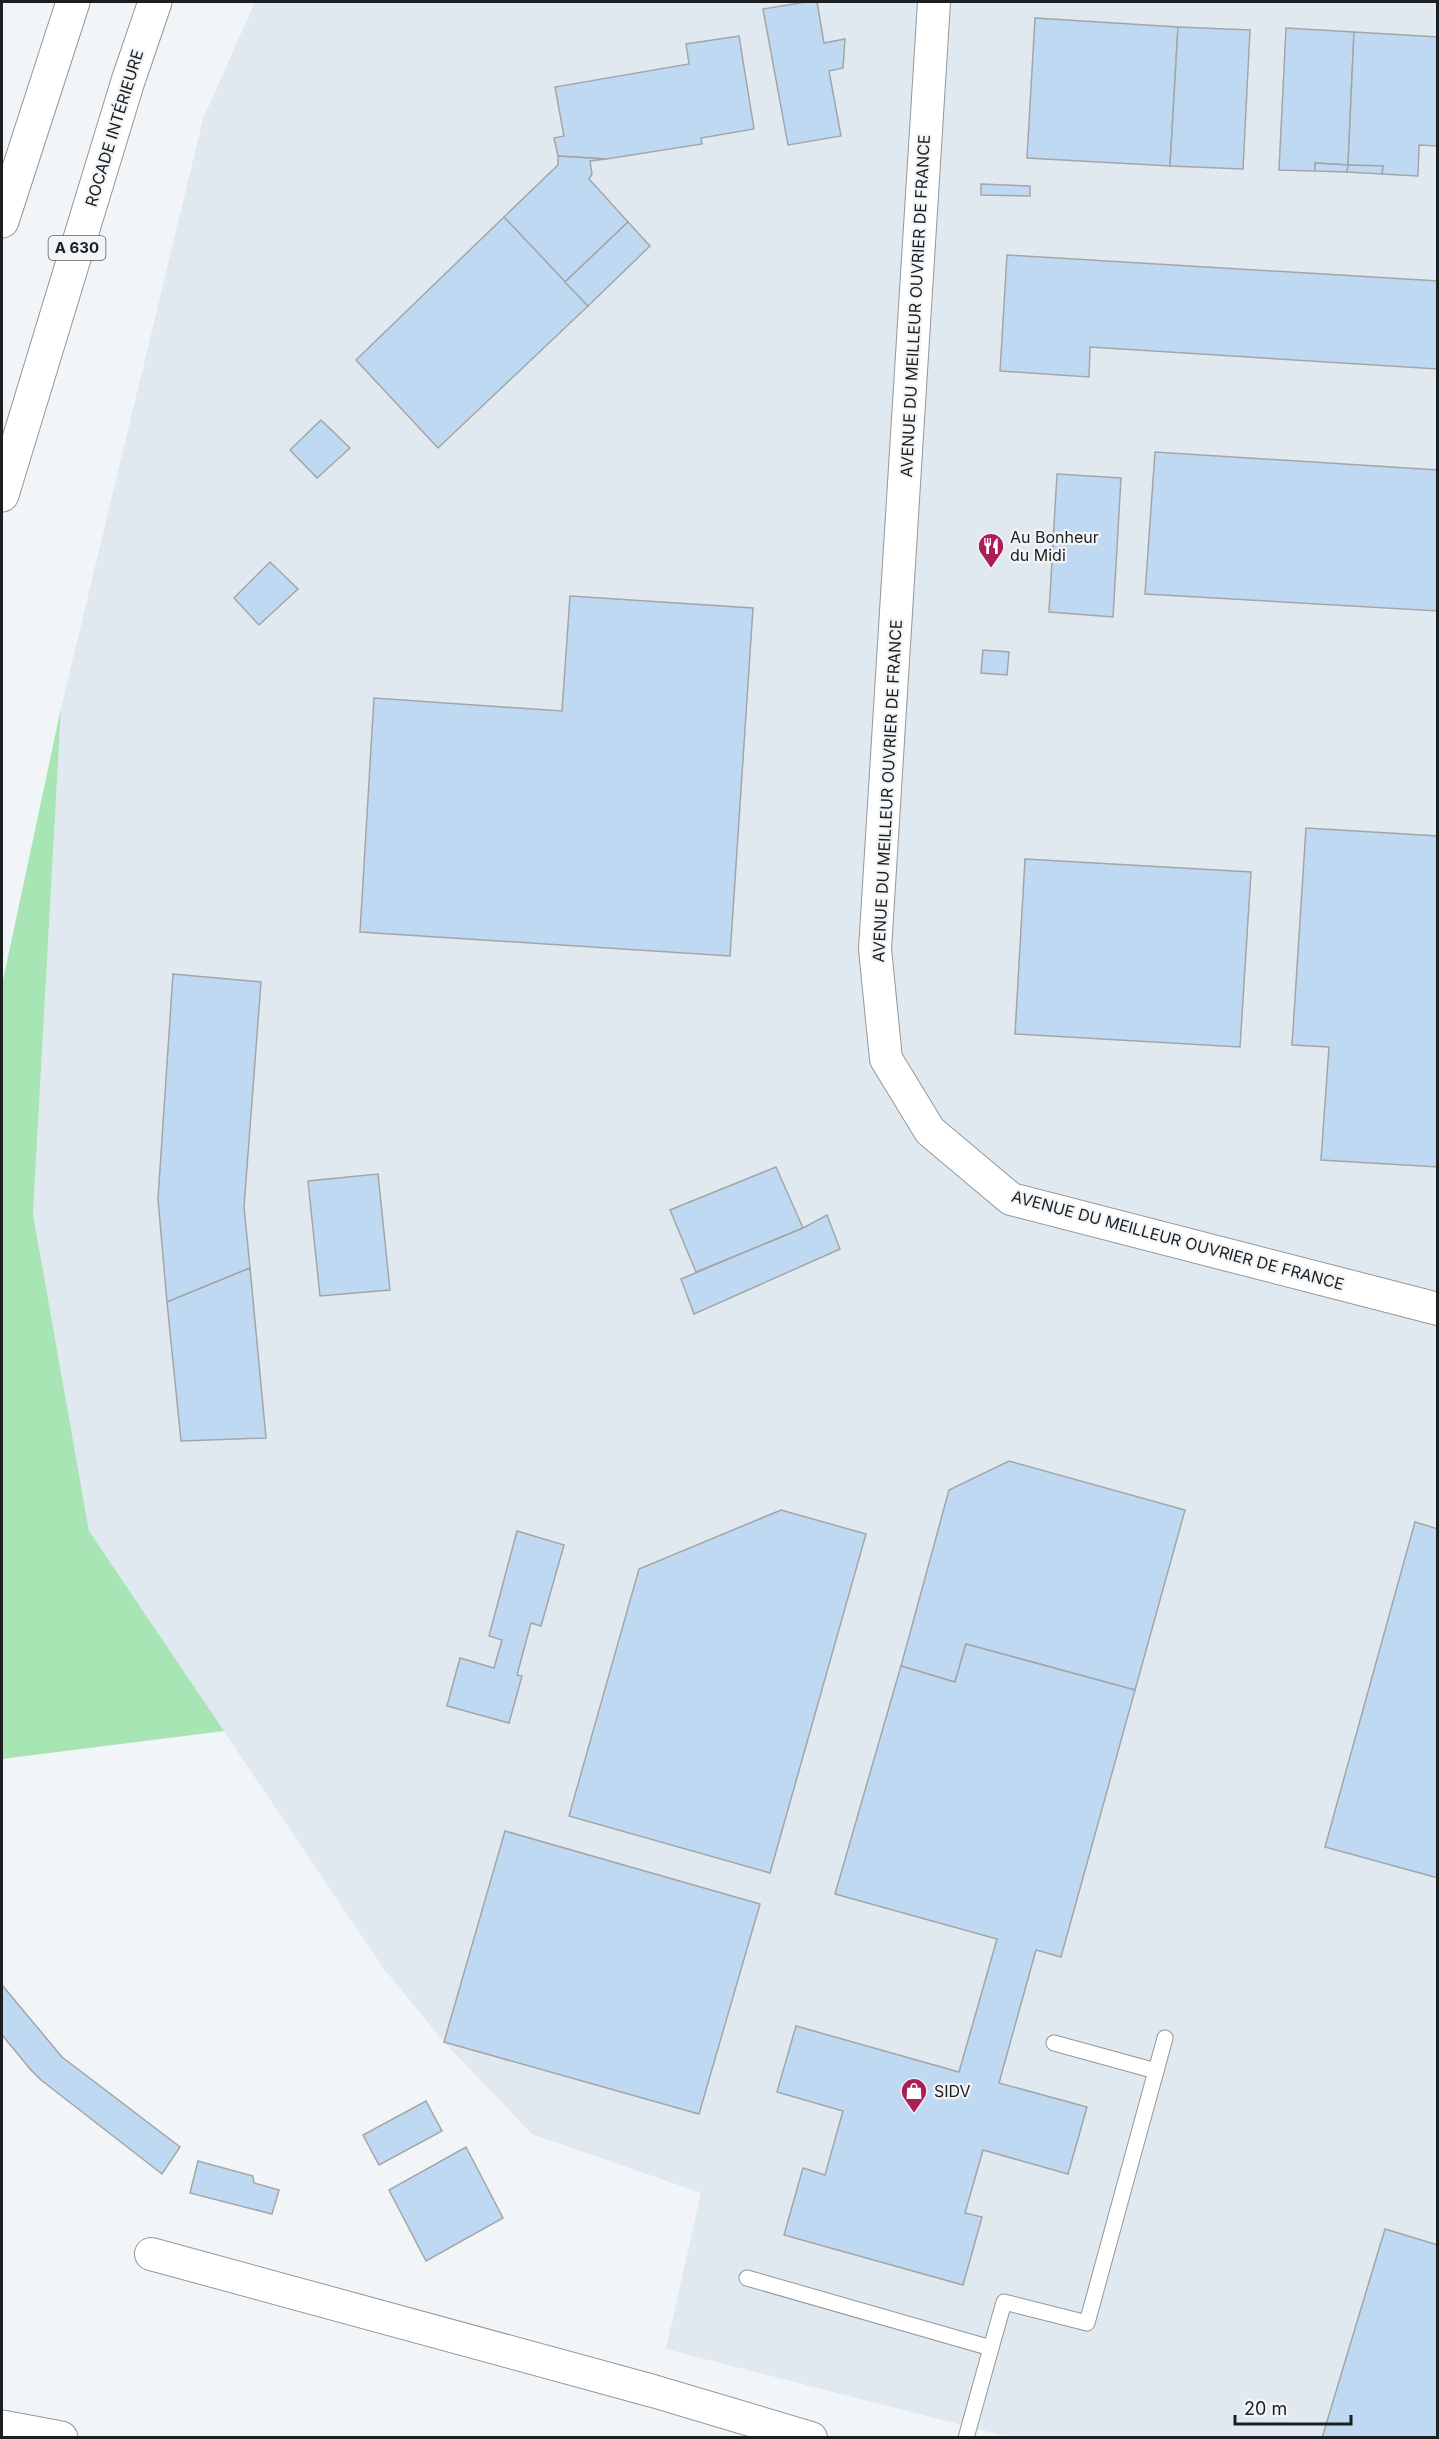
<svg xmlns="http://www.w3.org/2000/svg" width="1439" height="2439" font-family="Inter,sans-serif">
  <rect width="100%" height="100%" fill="#f2f5f7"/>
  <polygon fill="#e0e8f0" points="255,2 1437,2 1437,2437 1009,2437 666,2349 701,2193 532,2134 444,2042 384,1969 89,1531 33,1214 61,708 203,119"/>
  <polygon fill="#a7e5b5" points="61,708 33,1214 89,1531 224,1731 2,1759 2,985"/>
  <g fill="#c0d9f2" stroke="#a3a6a8" stroke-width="1.5">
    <polygon points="806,2 817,2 824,43 845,39 843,68 829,71 841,136 788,145 763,9"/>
    <polygon points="1035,18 1178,27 1170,166 1027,158"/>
    <polygon points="1178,27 1250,30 1243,169 1170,166"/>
    <polygon points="1286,28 1354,32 1348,165 1315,163 1315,171 1279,170"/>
    <polygon points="1354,32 1438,37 1438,146 1419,145 1418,176 1382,174 1383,166 1348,165"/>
    <polygon points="739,36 754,129 701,138 702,144 606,159 558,156 554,138 564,136 555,87 689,64 686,44"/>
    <polygon points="558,156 606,159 590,161 592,174 589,179 628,222 565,282 504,217 558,165"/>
    <polygon points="1315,163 1348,165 1347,172 1315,171"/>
    <polygon points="1348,165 1383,166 1382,174 1347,172"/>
    <polygon points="981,184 1030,186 1030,196 981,195"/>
    <polygon points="504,217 588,306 438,448 356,360"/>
    <polygon points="628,222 650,246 588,306 565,282"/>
    <polygon points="1007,255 1438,281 1438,369 1090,347 1089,377 1000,371"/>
    <polygon points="321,420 350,448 317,478 290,450"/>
    <polygon points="1155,452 1438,470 1438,611 1145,594"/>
    <polygon points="1057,474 1121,478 1113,617 1049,612"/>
    <polygon points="270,562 298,589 259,625 234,598"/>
    <polygon points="570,596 753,608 730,956 360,932 374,698 562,711"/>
    <polygon points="983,650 1009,652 1007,675 981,673"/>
    <polygon points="1306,828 1438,836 1438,1167 1321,1160 1329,1047 1292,1045"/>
    <polygon points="1025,859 1251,872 1240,1047 1015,1034"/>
    <polygon points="173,974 261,982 244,1207 250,1268 167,1302 158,1199"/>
    <polygon points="776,1167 803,1228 696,1272 670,1210"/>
    <polygon points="378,1174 390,1290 320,1296 308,1181"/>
    <polygon points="827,1215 840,1249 694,1314 681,1279 803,1228"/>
    <polygon points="250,1268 266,1438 181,1441 167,1302"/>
    <polygon points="1009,1461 1185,1510 1135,1690 966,1644 955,1682 901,1666 949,1490"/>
    <polygon points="781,1510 866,1534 770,1873 569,1816 639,1569"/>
    <polygon points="1415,1522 1438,1529 1438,1878 1325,1847"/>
    <polygon points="517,1531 564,1545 541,1626 531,1623 517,1675 522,1676 509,1723 447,1706 460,1658 494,1668 502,1640 489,1636"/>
    <polygon points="966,1644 1135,1690 1061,1957 1036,1950 999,2083 1087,2107 1068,2174 983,2150 965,2213 982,2217 963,2285 784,2235 803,2168 825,2175 843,2111 777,2092 796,2026 959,2072 997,1939 835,1894 901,1666 955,1682"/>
    <polygon points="505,1831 760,1904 699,2114 444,2042"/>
    <polygon points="2,1985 62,2057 180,2147 162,2174 41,2080 31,2070 2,2035"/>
    <polygon points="426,2101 442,2131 379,2165 363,2135"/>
    <polygon points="466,2147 503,2218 426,2261 389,2190"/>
    <polygon points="198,2161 253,2176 254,2183 279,2190 272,2214 190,2193"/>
    <polygon points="1385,2229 1438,2245 1438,2438 1322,2438"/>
  </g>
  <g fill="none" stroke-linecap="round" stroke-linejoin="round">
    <g stroke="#959799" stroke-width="17">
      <g id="lane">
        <polyline points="1054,2043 1156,2071"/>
        <polyline points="747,2278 991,2348 966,2438"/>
        <polyline points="991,2348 1004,2302 1087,2323 1165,2038"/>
      </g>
    </g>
    <g stroke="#959799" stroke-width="34">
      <g id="street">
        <polyline points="934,2 875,949 886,1059 930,1131 1011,1199 1438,1309"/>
        <polyline points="151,2254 653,2391 811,2438"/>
      </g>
    </g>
    <g stroke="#959799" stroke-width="35">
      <polyline id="secondary" points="2,2427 61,2438"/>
    </g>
    <g stroke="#959799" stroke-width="35">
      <g id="highway">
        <polyline points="2,221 73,2"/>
        <polyline points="2,495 128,81 155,2"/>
      </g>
    </g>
    <use href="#lane" stroke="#fff" stroke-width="15"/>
    <use href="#street" stroke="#fff" stroke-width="32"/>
    <use href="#secondary" stroke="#fff" stroke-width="33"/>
    <use href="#highway" stroke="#fff" stroke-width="33"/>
  </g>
  <defs>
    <g id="restaurant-pin" transform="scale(1.35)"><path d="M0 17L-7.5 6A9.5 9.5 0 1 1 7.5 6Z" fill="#ad1e56" stroke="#f2f5f7"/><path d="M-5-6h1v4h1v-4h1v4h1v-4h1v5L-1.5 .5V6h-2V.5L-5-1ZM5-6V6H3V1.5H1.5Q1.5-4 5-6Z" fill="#fff"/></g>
    <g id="shop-pin" transform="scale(1.35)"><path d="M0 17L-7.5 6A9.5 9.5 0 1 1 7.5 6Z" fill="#ad1e56" stroke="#f2f5f7"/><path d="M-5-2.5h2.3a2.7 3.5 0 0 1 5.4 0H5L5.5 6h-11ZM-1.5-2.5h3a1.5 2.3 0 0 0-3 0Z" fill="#fff"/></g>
  </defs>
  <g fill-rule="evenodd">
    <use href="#restaurant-pin" x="991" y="546"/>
    <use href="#shop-pin" x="914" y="2091"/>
  </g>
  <g text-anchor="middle" stroke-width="4.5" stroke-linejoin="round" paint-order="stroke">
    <rect fill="#f2f5f7" stroke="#5d5e60" stroke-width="1.5" x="48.5" y="236" width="57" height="24" rx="4.5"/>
    <g font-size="15" font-weight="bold" fill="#1d1e1f">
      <text x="77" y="253">A 630</text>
    </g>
    <g font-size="16" fill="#1d1e1f" stroke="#f2f5f7">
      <text transform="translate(114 128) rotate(-73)" y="6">ROCADE INTÉRIEURE</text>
      <text transform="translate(915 306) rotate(-87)" y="6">AVENUE DU MEILLEUR OUVRIER DE FRANCE</text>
      <text transform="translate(887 791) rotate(-87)" y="6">AVENUE DU MEILLEUR OUVRIER DE FRANCE</text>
      <text transform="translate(1178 1240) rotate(15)" y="6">AVENUE DU MEILLEUR OUVRIER DE FRANCE</text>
    </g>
    <g font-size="16" fill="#1d1e1f" stroke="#f2f5f7" text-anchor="start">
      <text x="1010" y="543">Au Bonheur<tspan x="1010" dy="18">du Midi</tspan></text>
      <text x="934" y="2097">SIDV</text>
    </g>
  </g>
  <rect width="1439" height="2439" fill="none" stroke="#1d1e1f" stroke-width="6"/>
  <path d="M1235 2415v9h116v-9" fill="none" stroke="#1d1e1f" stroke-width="3"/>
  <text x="1244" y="2415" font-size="18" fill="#1d1e1f" stroke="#f2f5f7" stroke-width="4.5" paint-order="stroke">20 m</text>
</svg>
